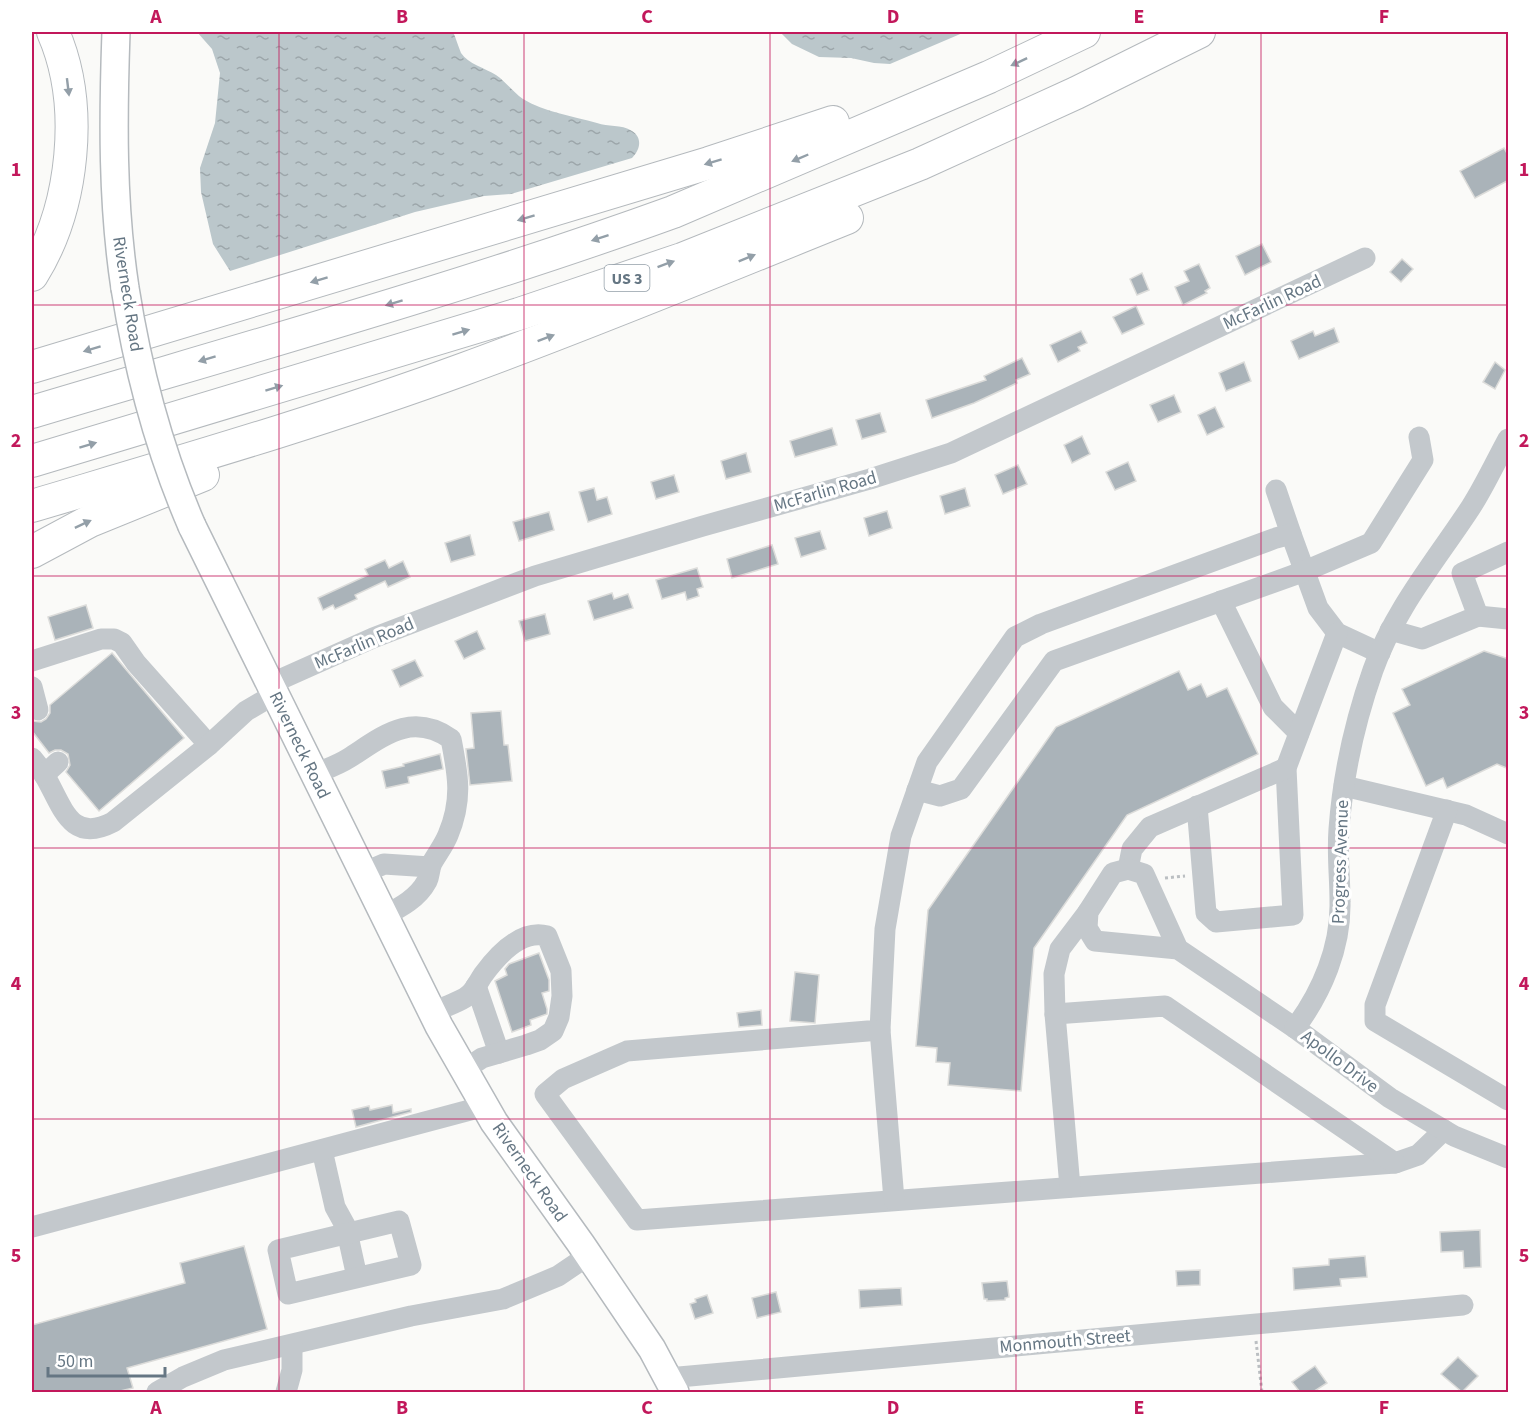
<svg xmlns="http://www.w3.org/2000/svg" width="1540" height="1424" font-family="'Source Sans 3',sans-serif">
  <defs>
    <pattern id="water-ripples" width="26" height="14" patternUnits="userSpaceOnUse" patternTransform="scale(1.5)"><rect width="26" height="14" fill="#bbc7cb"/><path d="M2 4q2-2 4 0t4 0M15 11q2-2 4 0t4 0" fill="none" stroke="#9ca6aa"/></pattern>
  </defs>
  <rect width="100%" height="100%" fill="#fafaf8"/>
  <g fill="url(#water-ripples)">
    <path d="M197,32H453C456,38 458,46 461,53C468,64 485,68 496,75C506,82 513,92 523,99C544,112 573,116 597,123C608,127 621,124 632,131C643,138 640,150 632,158L511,194L484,196L415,212L230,271L213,244L201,192L200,168L215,123L220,73L212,49Z"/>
    <polygon points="780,32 965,32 890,64 874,63 851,58 819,57 792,44"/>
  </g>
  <g fill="#aab3b9" stroke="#dcdcda" stroke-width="1.5">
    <polygon points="1504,148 1509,157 1509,180 1475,198 1460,171"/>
    <polygon points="1262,244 1271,262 1245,275 1236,256"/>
    <polygon points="1402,259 1413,269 1401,282 1390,272"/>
    <polygon points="1199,264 1210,288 1205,291 1207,293 1183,305 1175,287 1189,281 1184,271"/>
    <polygon points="1142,273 1149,290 1137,295 1130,279"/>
    <polygon points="1136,306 1144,324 1122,334 1113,317"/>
    <polygon points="1334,328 1339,342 1299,359 1291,341 1313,331 1315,336"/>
    <polygon points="1081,331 1087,343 1078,347 1080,351 1058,362 1050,345"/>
    <polygon points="1022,358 1030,374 1016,380 1017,383 974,403 932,418 926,400 986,380 984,376"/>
    <polygon points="1244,362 1251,381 1226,391 1219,373"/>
    <polygon points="1495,362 1505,370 1495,389 1483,382"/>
    <polygon points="1174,395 1181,412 1158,422 1150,405"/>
    <polygon points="1215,407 1224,427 1207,435 1198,415"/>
    <polygon points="880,413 886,432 862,439 856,420"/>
    <polygon points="832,428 837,445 795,457 790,441"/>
    <polygon points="1082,436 1090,454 1072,463 1064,445"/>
    <polygon points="746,453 751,472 726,479 721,461"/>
    <polygon points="1128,462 1136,481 1115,490 1106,472"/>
    <polygon points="1018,465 1027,484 1003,494 995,475"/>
    <polygon points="674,475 679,492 656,499 651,482"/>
    <polygon points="594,488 597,500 607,497 612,514 588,522 579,492"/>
    <polygon points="965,488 970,506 945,514 940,496"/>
    <polygon points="887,511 892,528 869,536 864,518"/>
    <polygon points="549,512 554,530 519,541 513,522"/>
    <polygon points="820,531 826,549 801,557 795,538"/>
    <polygon points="470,535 475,555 451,562 445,543"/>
    <polygon points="772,545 778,564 732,578 727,559"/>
    <polygon points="385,560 389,568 403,561 410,577 388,587 385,581 355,595 357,599 335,609 333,605 323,610 318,598 368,575 365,569"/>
    <polygon points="697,568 703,587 697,589 699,596 687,600 685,592 662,599 656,580"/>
    <polygon points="612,593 614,599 628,594 633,608 594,620 588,601"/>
    <polygon points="86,605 93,628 55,640 48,617"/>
    <polygon points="545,614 550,634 525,641 519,621"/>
    <polygon points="477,631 485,649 464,659 455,641"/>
    <polygon points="1484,651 1509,659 1509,769 1497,764 1447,788 1443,778 1426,786 1393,713 1410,705 1402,689"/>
    <polygon points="112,653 184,738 99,811 66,772 70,765 68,754 61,750 55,750 49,753 32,731 32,721 41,722 46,719 50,713 50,705"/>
    <polygon points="415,660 423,676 400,687 392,670"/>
    <polygon points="1179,671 1188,690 1201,684 1207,697 1227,688 1258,754 1127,815 1034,948 1021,1091 948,1085 950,1063 936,1062 937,1048 916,1046 928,910 1056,727"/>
    <polygon points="501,711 504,745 508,745 512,781 470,785 466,749 474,748 471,713"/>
    <polygon points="440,754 443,769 408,777 409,783 386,788 382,771 404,766 403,764"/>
    <polygon points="539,953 549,980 549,991 542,993 547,1009 547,1014 530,1020 531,1025 512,1032 495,981 507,975 505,969 509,964"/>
    <polygon points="795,972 819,975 815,1023 790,1021"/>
    <polygon points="761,1010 762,1025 739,1027 737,1013"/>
    <polygon points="392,1105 393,1113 411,1109 411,1112 356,1127 352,1110 369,1106 370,1110"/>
    <polygon points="1480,1230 1481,1267 1464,1268 1463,1251 1441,1252 1440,1232"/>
    <polygon points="244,1246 267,1329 127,1368 133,1388 116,1392 32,1392 32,1325 185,1283 180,1263"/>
    <polygon points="1365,1256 1367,1277 1340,1279 1341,1286 1294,1290 1293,1268 1329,1265 1329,1259"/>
    <polygon points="1200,1270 1200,1285 1177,1286 1176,1271"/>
    <polygon points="1007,1281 1009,1297 1005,1298 1005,1300 987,1301 987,1299 984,1299 982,1283"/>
    <polygon points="901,1288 902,1305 860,1308 859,1290"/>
    <polygon points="776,1292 781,1312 757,1318 752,1298"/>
    <polygon points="707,1295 713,1313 695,1319 690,1304 696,1302 695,1299"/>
    <polygon points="1458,1357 1478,1376 1462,1392 1441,1374"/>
    <polygon points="1315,1366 1327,1383 1313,1392 1300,1392 1292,1382"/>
  </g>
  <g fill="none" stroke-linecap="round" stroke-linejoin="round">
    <g stroke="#b5babe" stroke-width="30">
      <g id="major">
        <path d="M116,32C113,118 112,203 125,288"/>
        <polyline points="192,526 439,1026 494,1122 581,1244 652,1349 675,1392"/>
      </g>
    </g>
    <g stroke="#b4b9bd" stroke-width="34">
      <g id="highway">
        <path d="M32,275C74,208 85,105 53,32"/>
        <polyline points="32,367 709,163 833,122"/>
        <path d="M32,412C246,348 463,288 673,212L989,77L1084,32"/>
        <polyline points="32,461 519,314 682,259 920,164 1076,93 1199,32"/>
        <path d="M32,506C176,463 322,421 464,369C593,322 720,269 847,218"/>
        <polyline points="32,552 90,521 203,475"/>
      </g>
    </g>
    <g stroke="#bbbfc2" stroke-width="3" stroke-dasharray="3 3" stroke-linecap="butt">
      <polyline points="1165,878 1185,876"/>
      <polyline points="1256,1341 1262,1392"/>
    </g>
    <g stroke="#c3c8cc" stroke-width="21">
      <polyline points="1276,490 1291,534"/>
      <polyline points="1221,601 1273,707 1299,733"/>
      <polyline points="1478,616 1508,619"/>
      <polyline points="1390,630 1422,639 1478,616 1462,573 1508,552"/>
      <polyline points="1380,653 1337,633 1318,608 1291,534 1276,538 1041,624 1015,637 927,762 901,836 885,929 880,1030 627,1051 563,1079 545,1094 637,1220 1395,1163 1418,1155 1444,1130"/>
      <polyline points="32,661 101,639 114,639 122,643 136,663 209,745"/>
      <polyline points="270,684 373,638 535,576 703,526 870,479 951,453 1365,258"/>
      <polyline points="32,687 38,710"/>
      <path d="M32,758C37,764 42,770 46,778C63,808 71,844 113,822L209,745L246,711L275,694"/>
      <path d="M315,774C326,769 338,765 349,758C382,737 411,711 451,739C458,774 463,800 448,835C444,845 437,854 432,863C429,869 430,875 427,881C418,898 401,907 384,916"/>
      <polyline points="44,775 58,762"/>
      <polyline points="1344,786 1466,815 1508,834"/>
      <polyline points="917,790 940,796 961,789 1054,661 1305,571 1371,543 1423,460 1419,437"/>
      <polyline points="1197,806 1206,913 1216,922 1293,915 1286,768 1337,633"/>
      <polyline points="1447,810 1375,1005 1375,1021 1508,1100"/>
      <polyline points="1128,869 1132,849 1150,827 1286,768"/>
      <polyline points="363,873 384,864 430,867"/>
      <polyline points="1178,949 1144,874 1128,869 1113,873 1088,912 1087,928 1095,941 1178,949 1295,1028 1390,1098 1454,1136 1508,1158"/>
      <polyline points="476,986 499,1053"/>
      <path d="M432,1012C442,1008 463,1001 470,994C475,989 479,981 483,975C497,956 521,929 547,936L561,971L562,996L559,1017L553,1031L540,1040L526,1045L482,1058L464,1070"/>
      <polyline points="1055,1014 1165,1006 1395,1163"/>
      <path d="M1295,1028C1322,992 1341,947 1340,902C1340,876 1337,855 1339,829C1343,775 1355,721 1373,670C1394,610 1437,559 1471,507C1485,485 1496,461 1508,439"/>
      <polyline points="880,1030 894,1200"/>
      <polyline points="322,1150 335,1207 346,1227 357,1277"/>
      <polyline points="1070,1187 1055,1014 1054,974 1060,949 1088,912"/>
      <polygon points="399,1221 411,1265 288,1294 278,1250"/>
      <polyline points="32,1227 485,1106"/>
      <polyline points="668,1378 1463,1305"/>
      <polyline points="157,1392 183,1377 224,1360 411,1316 503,1299 558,1276 589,1255"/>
      <polyline points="286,1392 292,1370 292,1345"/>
    </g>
    <use href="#major" stroke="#fff" stroke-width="27"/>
    <use href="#highway" stroke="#fff" stroke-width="32"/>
    <g stroke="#b5babe" stroke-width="30" stroke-linecap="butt">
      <path id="major-bridge" d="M125,288C138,371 159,450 192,526"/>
    </g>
    <use href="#major-bridge" stroke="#fff" stroke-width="27"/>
  </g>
  <defs><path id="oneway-solid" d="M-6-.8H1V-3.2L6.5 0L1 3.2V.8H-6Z" transform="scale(1.5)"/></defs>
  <g fill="#939fa8">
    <use href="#oneway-solid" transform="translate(1019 62) rotate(155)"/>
    <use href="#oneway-solid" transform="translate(68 87) rotate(83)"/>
    <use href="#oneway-solid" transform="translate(800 158) rotate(157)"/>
    <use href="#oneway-solid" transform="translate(713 162) rotate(163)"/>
    <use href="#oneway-solid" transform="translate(526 218) rotate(163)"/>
    <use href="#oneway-solid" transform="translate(600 238) rotate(162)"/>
    <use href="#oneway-solid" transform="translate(747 258) rotate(-22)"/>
    <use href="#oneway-solid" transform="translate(666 264) rotate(-20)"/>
    <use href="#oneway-solid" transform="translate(319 280) rotate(163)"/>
    <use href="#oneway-solid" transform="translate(394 303) rotate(163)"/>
    <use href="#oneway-solid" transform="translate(461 332) rotate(-17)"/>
    <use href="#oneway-solid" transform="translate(546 338) rotate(-21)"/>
    <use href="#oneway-solid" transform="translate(92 349) rotate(163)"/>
    <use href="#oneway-solid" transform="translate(207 359) rotate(163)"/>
    <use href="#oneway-solid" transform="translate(274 388) rotate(-17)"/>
    <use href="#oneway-solid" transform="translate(88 445) rotate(-17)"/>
    <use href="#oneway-solid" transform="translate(83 524) rotate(-25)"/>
  </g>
  <path fill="none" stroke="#c2185b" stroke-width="1.5" stroke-opacity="0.55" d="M279,32V1392M524,32V1392M770,32V1392M1016,32V1392M1261,32V1392M32,305H1508M32,576H1508M32,848H1508M32,1119H1508"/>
  <g text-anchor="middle" stroke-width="6" stroke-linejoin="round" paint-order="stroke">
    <rect fill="#fff" stroke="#939fa8" stroke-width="1.5" x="604.5" y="265" width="45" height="26" rx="4.5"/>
    <g font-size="16" font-weight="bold" fill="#657683">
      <text x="627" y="284">US 3</text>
    </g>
    <g font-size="18" fill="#657683" stroke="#fff">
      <text transform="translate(128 294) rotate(81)" y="6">Riverneck Road</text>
      <text transform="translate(1272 302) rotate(-25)" y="6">McFarlin Road</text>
      <text transform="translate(825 491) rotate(-16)" y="6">McFarlin Road</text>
      <text transform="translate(364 643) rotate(-23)" y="6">McFarlin Road</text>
      <text transform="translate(300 745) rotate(64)" y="6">Riverneck Road</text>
      <text transform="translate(1340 862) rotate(-88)" y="6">Progress Avenue</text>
      <text transform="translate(1340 1061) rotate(37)" y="6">Apollo Drive</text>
      <text transform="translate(530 1172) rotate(55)" y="6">Riverneck Road</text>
      <text transform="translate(1065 1341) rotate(-5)" y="6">Monmouth Street</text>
    </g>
  </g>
  <rect width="1540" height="1424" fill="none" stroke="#ffffff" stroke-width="66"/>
  <path d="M48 1367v9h117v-9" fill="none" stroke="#657683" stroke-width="3"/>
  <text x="57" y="1367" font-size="18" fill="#657683" stroke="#ffffff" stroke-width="4.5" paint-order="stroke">50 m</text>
  <rect x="33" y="33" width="1474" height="1358" fill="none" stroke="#c2185b" stroke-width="2"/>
  <g font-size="20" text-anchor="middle" font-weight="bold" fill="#c2185b">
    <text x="156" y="23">A</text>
    <text x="402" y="23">B</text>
    <text x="647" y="23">C</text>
    <text x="893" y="23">D</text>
    <text x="1139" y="23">E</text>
    <text x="1384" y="23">F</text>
    <text x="16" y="176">1</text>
    <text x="1524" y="176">1</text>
    <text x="16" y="447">2</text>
    <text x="1524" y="447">2</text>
    <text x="16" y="719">3</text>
    <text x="1524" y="719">3</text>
    <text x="16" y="990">4</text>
    <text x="1524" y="990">4</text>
    <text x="16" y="1262">5</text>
    <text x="1524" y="1262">5</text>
    <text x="156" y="1414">A</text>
    <text x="402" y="1414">B</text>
    <text x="647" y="1414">C</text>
    <text x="893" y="1414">D</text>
    <text x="1139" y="1414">E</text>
    <text x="1384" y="1414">F</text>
  </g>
</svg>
